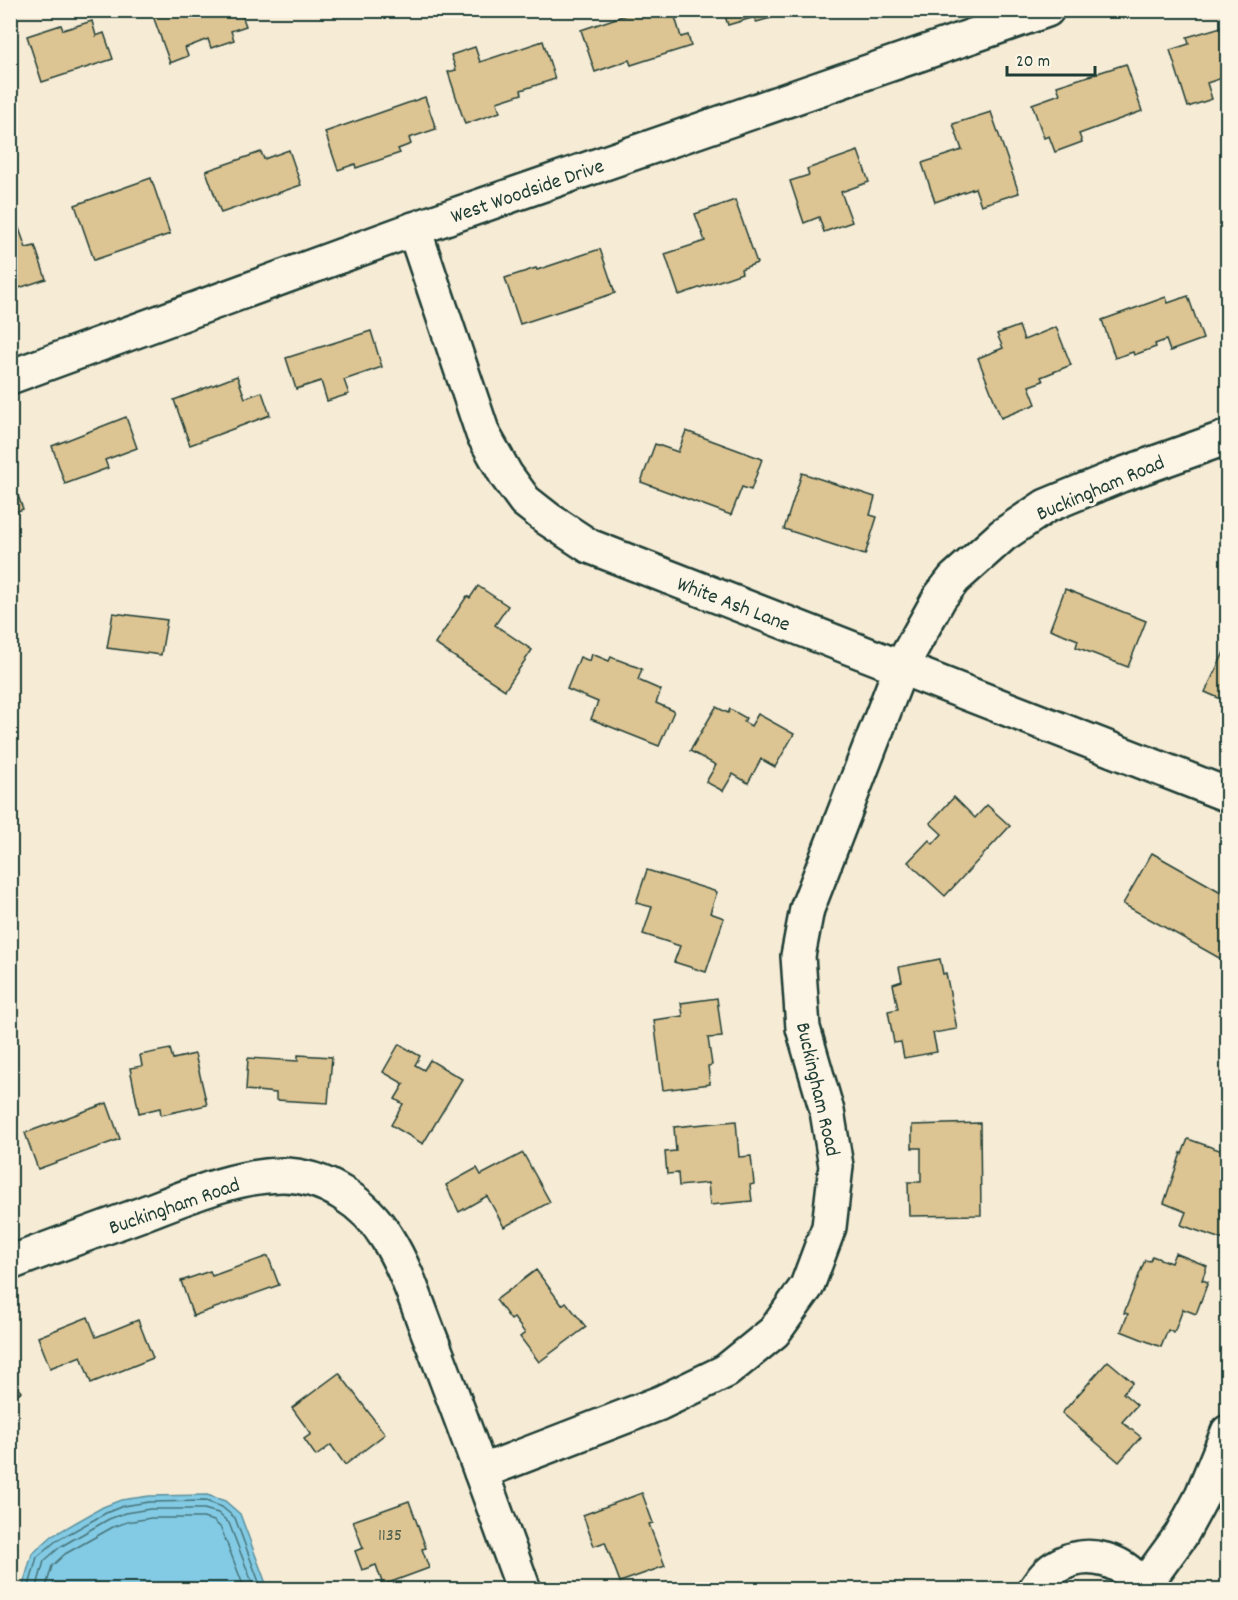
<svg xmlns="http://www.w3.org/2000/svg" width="1238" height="1600" font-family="Dekko,sans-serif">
  <rect width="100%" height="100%" fill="#f6ebd5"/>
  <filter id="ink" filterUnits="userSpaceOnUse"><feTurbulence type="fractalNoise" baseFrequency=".0167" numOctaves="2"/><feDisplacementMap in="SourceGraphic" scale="12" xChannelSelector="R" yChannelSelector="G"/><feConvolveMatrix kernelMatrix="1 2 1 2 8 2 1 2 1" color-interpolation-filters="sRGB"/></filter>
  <g filter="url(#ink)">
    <polygon fill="#83cae4" stroke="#5b929e" stroke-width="1.5" points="207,1495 225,1501 240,1514 268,1589 22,1589 32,1554 52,1536 103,1507 121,1500 149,1496"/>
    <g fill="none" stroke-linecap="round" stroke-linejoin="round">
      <g stroke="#47757a" stroke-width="1.5">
        <polyline points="28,1590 37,1557 56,1541 106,1513 123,1506 149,1502 206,1501 222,1507 235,1518 262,1590"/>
        <polyline points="36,1590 44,1561 60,1547 109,1519 125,1513 150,1509 204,1509 218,1513 229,1523 255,1590"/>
        <polyline points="45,1590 52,1566 65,1554 113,1527 127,1522 151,1518 203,1518 214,1521 221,1528 245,1590"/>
      </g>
    </g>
    <g fill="#ddc493" stroke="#1f3d34" stroke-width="1.5">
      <polygon points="170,10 240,10 246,26 231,31 234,40 211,48 208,39 185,48 188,56 170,63 153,16"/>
      <polygon points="640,10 673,10 681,37 688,35 691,46 631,65 629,60 595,72 581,30"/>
      <polygon points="723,10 800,10 756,22 755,17 728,25"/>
      <polygon points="92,21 96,36 104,33 113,59 42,82 27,36 61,25 63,30"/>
      <polygon points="1228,25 1228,66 1224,67 1228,76 1207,83 1212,99 1188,107 1170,50 1189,44 1187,37"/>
      <polygon points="543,41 555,79 521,90 522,94 497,102 500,112 465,124 448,72 456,70 451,55 475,47 480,62"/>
      <polygon points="1126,64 1142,111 1079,134 1082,142 1055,152 1049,136 1044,138 1032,104 1060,94 1057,86"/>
      <polygon points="425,97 436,129 409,138 411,144 398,149 400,153 356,168 355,164 338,170 325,132"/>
      <polygon points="991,112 1019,193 981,205 975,188 935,202 922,163 962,150 953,124"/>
      <polygon points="289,150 301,185 221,213 206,171 261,152 264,159"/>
      <polygon points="858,151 869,182 841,192 852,222 824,232 819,217 804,223 790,181 809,175 807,169"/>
      <polygon points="151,178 170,234 94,260 75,205"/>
      <polygon points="735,200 757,263 741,269 742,273 679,295 665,254 705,241 695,214"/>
      <polygon points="16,220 26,248 35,246 46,279 10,291 10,222"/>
      <polygon points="600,249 615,293 520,324 505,278 536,268 537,270"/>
      <polygon points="1188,296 1203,339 1170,351 1166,340 1155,344 1156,347 1134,355 1133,352 1115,358 1102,320 1166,297 1168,303"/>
      <polygon points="1019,326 1024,340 1056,327 1071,365 1041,377 1043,381 1029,386 1036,404 1001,418 978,358 1003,348 997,334"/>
      <polygon points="371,331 382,367 344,380 349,394 327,401 321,381 296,389 286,358"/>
      <polygon points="237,376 245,398 262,392 270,415 190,445 174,400"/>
      <polygon points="126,417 137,448 105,460 108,468 65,484 52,446"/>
      <polygon points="686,431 762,459 751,490 742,487 731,515 641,482 655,444 678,452"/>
      <polygon points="802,473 875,497 870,515 877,517 865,555 784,529"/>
      <polygon points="10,474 23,509 10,514"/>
      <polygon points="478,586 508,606 495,625 532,650 505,690 435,644 467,596 470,598"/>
      <polygon points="1065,589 1146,621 1128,667 1076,647 1078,640 1050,629"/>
      <polygon points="113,613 167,620 161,655 107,648"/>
      <polygon points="1228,644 1228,702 1205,692"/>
      <polygon points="592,654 609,661 611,657 642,669 638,680 661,690 656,703 674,711 659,746 591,719 598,702 567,689 580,657 590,661"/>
      <polygon points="716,707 728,713 730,709 746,718 744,722 751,726 758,714 794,734 775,767 761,759 748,783 733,774 723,791 706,782 716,765 690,751"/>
      <polygon points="954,797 975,818 987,805 1010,826 945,896 908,862 929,840 933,844 942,834 930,823"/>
      <polygon points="1152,853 1228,896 1228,949 1221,959 1123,904"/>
      <polygon points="647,870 717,892 710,913 724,918 706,972 674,962 680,946 643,934 652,907 636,903"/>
      <polygon points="940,959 943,974 946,973 957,1029 933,1033 937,1052 904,1058 901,1042 894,1043 888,1011 898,1009 893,984 902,981 899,967"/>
      <polygon points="717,998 722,1037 708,1038 712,1065 708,1066 710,1084 663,1090 654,1020 683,1016 681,1003"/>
      <polygon points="399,1044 420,1056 415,1065 424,1070 430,1060 462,1079 423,1144 391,1125 403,1104 395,1099 404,1084 383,1072"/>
      <polygon points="170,1049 173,1059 195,1054 207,1105 161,1115 160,1108 139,1113 130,1068 142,1066 140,1055"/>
      <polygon points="298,1055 332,1057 328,1103 276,1100 276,1093 246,1090 248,1058 298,1061"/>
      <polygon points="1228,1078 1228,1099 1223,1098"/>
      <polygon points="107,1103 120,1139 38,1169 25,1133"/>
      <polygon points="736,1121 739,1157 751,1156 754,1184 750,1185 752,1201 710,1205 708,1183 679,1186 678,1173 667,1174 665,1152 676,1151 674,1127"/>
      <polygon points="980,1123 981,1215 909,1216 908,1182 921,1182 921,1148 912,1148 912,1125"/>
      <polygon points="1188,1139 1228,1153 1228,1230 1224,1240 1181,1225 1186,1212 1164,1203 1181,1153 1182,1154"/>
      <polygon points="523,1153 550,1202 504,1227 487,1196 459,1212 446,1185 477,1168 481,1175"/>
      <polygon points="1175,1253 1207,1266 1202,1280 1208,1282 1196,1314 1183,1309 1174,1333 1168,1330 1161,1347 1121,1331 1128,1314 1124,1313 1145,1260 1150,1261 1152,1256 1171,1263"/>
      <polygon points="268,1256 279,1285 193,1316 181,1281 210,1271 212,1276"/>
      <polygon points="536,1270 562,1305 566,1302 586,1327 539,1362 520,1337 525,1333 514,1318 511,1320 496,1300"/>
      <polygon points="88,1317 96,1337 138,1320 153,1358 91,1383 81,1356 50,1368 38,1337"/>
      <polygon points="1108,1361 1133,1382 1123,1393 1137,1405 1122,1422 1141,1437 1119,1462 1062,1413"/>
      <polygon points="10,1373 21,1392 10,1398"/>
      <polygon points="339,1373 385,1434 345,1465 331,1445 316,1456 304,1439 311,1434 292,1408"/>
      <polygon points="642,1493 653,1523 649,1524 665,1566 620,1582 605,1542 594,1546 583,1515"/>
      <polygon points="409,1501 426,1548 422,1549 429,1568 383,1585 376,1565 362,1570 355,1551 363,1548 353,1521"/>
    </g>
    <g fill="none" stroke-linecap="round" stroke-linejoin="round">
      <g stroke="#1f3d34" stroke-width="38">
        <g id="minor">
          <polyline points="414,229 483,434 506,475 525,501 548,519 589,546 1228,795"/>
          <polyline points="10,377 414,229 1047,10"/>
          <path d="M10,1263C54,1246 98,1230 142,1214C187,1197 233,1176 282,1175C324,1175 366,1203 387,1238C408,1271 419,1311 434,1347C465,1427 494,1508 524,1590"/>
          <polyline points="481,1472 660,1403 726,1371 774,1332 807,1286 829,1227 836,1166 827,1111 803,1028 798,956 807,909 901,667 940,597 954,579 1003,535 1046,506 1121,475 1228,437"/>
          <polyline points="1143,1587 1181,1535 1200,1500 1228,1432"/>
          <path d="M1035,1590C1041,1581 1048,1571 1058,1566C1088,1548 1126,1560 1144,1590"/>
        </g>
      </g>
      <use href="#minor" stroke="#fcf5e5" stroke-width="33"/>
    </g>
  </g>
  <g text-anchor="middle" stroke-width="6" stroke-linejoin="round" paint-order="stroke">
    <g font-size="18" fill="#4e5f4c">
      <text x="390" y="1540">1135</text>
    </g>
    <g font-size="21" fill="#1f3d34" stroke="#fcf5e5">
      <text transform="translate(527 190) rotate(-19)" y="7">West Woodside Drive</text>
      <text transform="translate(1100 487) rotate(-23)" y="7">Buckingham Road</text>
      <text transform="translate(734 603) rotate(21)" y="7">White Ash Lane</text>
      <text transform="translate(819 1089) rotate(77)" y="7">Buckingham Road</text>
      <text transform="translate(174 1205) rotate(-19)" y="7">Buckingham Road</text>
    </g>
  </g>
  <rect width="1238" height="1600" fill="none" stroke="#fcf5e5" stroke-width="36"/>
  <rect x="18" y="18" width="1202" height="1564" fill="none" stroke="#1f3d34" stroke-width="2" filter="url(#ink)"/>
  <path d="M1007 66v9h88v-9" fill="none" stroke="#1f3d34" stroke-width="3"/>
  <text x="1016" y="66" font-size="18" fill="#1f3d34" stroke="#fcf5e5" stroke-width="4.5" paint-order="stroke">20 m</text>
</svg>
